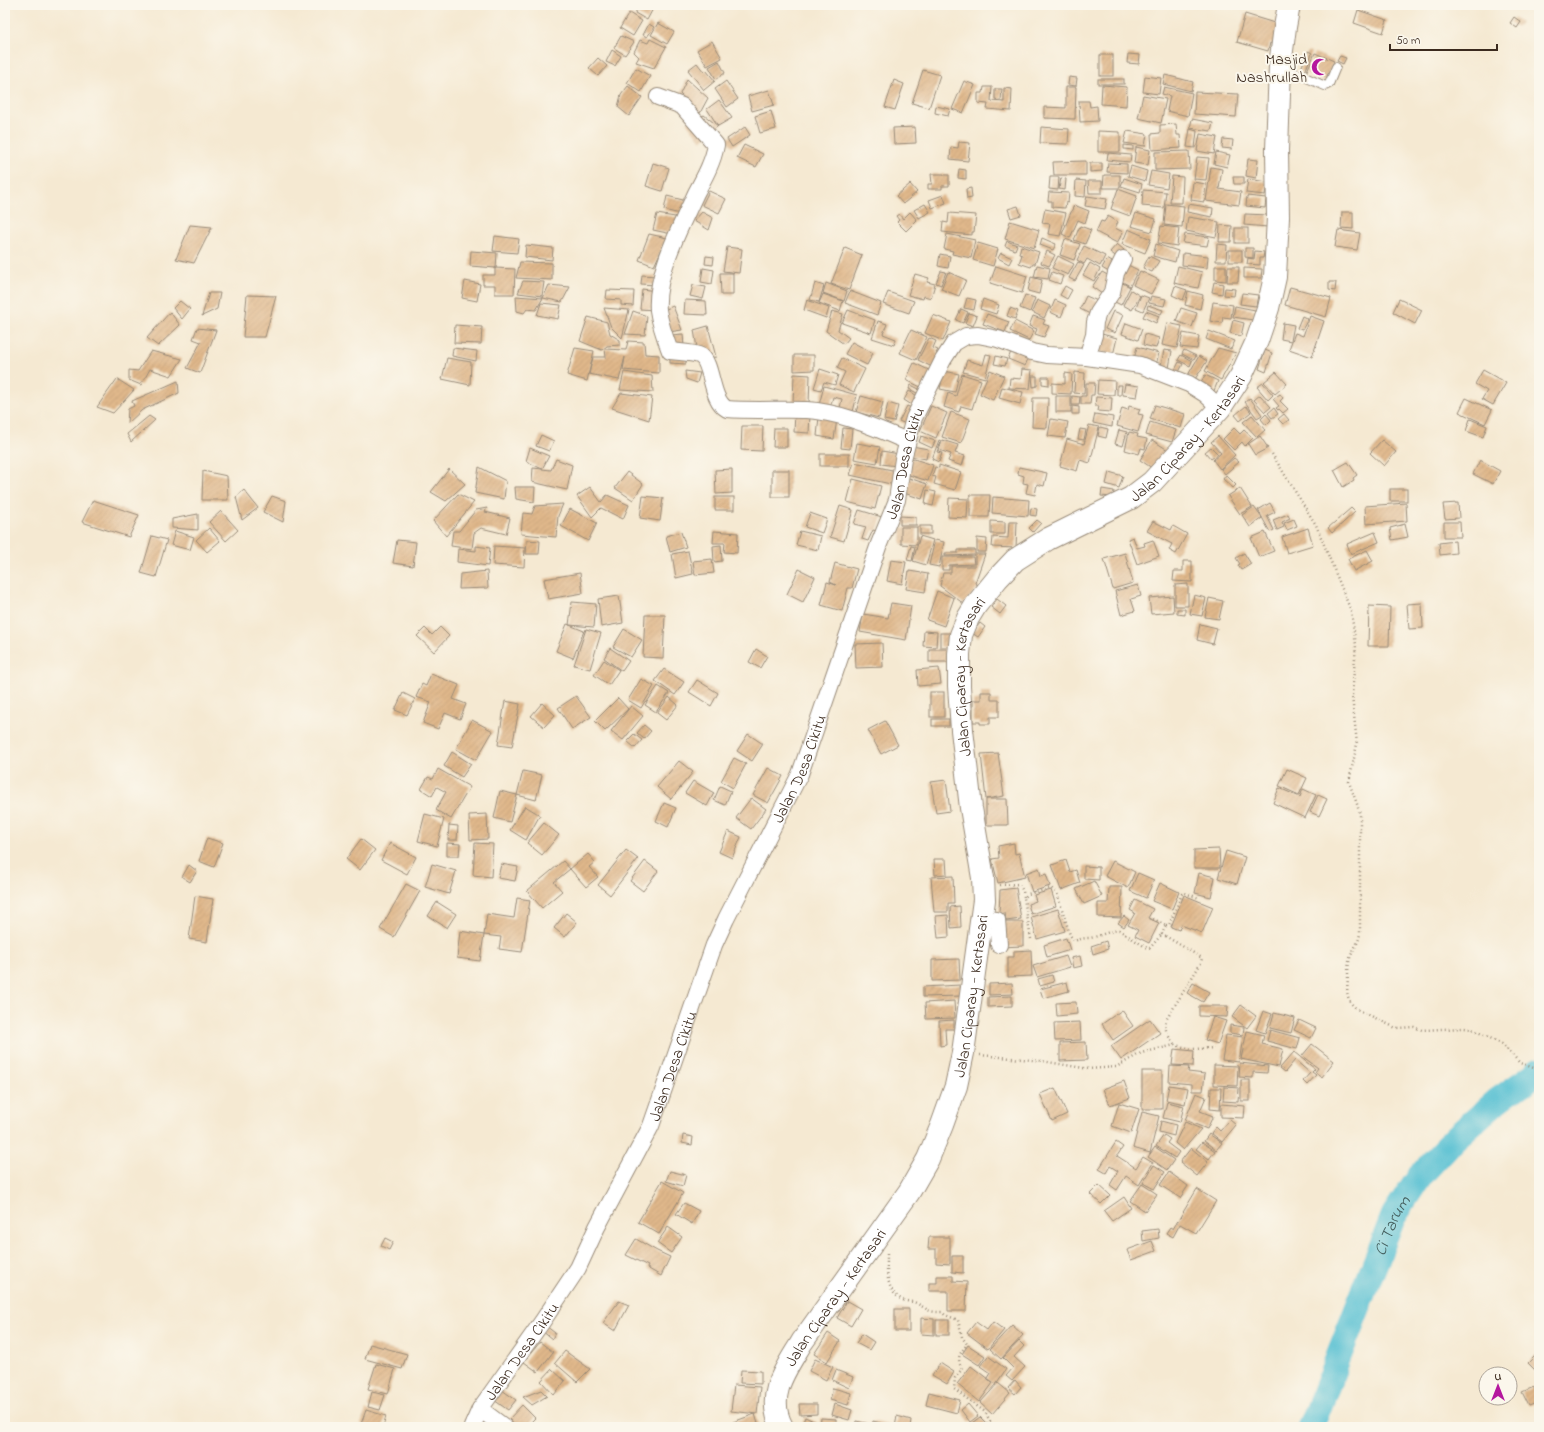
<svg xmlns="http://www.w3.org/2000/svg" width="1544" height="1432" font-family="'Indie Flower',sans-serif">
  <defs>
    <pattern id="building-hatch" width="6" height="6" patternUnits="userSpaceOnUse"><rect width="6" height="6" fill="#e0b88b"/><path d="M-1 1l2-2M0 6l6-6M5 7l2-2" fill="none" stroke="#c19e78"/></pattern>
  </defs>
  <rect width="100%" height="100%" fill="#fbf7ec"/>
  <filter id="ink" filterUnits="userSpaceOnUse"><feTurbulence type="fractalNoise" baseFrequency=".025" numOctaves="2"/><feDisplacementMap in="SourceGraphic" scale="8" xChannelSelector="R" yChannelSelector="G"/><feConvolveMatrix kernelMatrix="1 2 1 2 8 2 1 2 1" color-interpolation-filters="sRGB"/></filter>
  <filter id="wash" filterUnits="userSpaceOnUse"><feTurbulence type="fractalNoise" baseFrequency=".012" numOctaves="4" result="noise"/><feDisplacementMap in="SourceGraphic" scale="16" xChannelSelector="R" yChannelSelector="G"/><feGaussianBlur stdDeviation="0.9" result="paint"/><feColorMatrix in="noise" values="0 0 0 0 0 0 0 0 0 0 0 0 0 0 0 0 0 1.4 0 .05"/><feComposite in="paint" operator="in"/></filter>
  <g filter="url(#wash)">
    <rect width="100%" height="100%" fill="#f5e9d2"/>
    <g fill="none" stroke-linecap="round" stroke-linejoin="round">
      <path stroke="#55bfd2" stroke-width="26" id="s1" d="M1311,1427L1394,1215L1419,1177L1455,1138L1497,1101L1534,1075L1539,1070"/>
    </g>
    <g id="blocks">
      <g fill="url(#building-hatch)">
        <polygon points="640,5 655,5 647,20 635,13"/>
        <polygon points="1358,10 1387,20 1383,33 1354,23"/>
        <polygon points="629,13 642,21 633,36 620,28"/>
        <polygon points="1245,14 1281,25 1275,45 1270,43 1268,51 1237,42"/>
        <polygon points="1514,17 1521,22 1517,28 1510,23"/>
        <polygon points="658,23 674,32 667,44 651,35"/>
        <polygon points="649,24 654,27 647,37 643,35"/>
        <polygon points="621,36 634,42 625,55 614,48"/>
        <polygon points="650,39 666,47 654,68 636,62 639,57 634,52 640,40 648,43"/>
        <polygon points="712,41 722,58 707,66 697,50"/>
        <polygon points="612,50 621,56 615,66 606,62"/>
        <polygon points="1308,51 1312,53 1305,72 1300,71"/>
        <polygon points="1315,53 1334,61 1325,81 1306,73"/>
        <polygon points="1128,54 1140,55 1139,64 1127,63"/>
        <rect x="1100" y="55" width="13" height="21"/>
        <polygon points="1340,56 1346,58 1343,64 1337,61"/>
        <polygon points="598,58 607,66 598,76 589,68"/>
        <polygon points="719,61 725,73 716,79 709,67"/>
        <polygon points="697,63 704,72 706,70 715,81 704,90 688,70"/>
        <polygon points="636,68 650,76 641,92 627,83"/>
        <polygon points="923,70 940,75 929,108 912,103"/>
        <polygon points="1165,75 1193,82 1191,91 1163,84"/>
        <polygon points="1145,76 1161,78 1159,94 1143,92"/>
        <polygon points="1069,77 1077,78 1076,86 1068,85"/>
        <polygon points="687,79 708,98 700,113 680,94"/>
        <rect x="1098" y="79" width="26" height="5"/>
        <polygon points="894,80 904,84 895,110 885,107"/>
        <polygon points="726,81 738,99 727,107 715,89"/>
        <polygon points="964,81 975,85 963,113 952,109"/>
        <polygon points="1102,85 1127,87 1126,106 1101,104"/>
        <polygon points="628,86 642,97 629,116 618,107 621,95"/>
        <polygon points="984,87 992,87 991,101 1004,102 1004,88 1012,89 1011,111 987,109 988,104 978,103 978,93 983,93"/>
        <polygon points="1066,87 1076,87 1075,119 1044,118 1044,107 1066,108"/>
        <polygon points="1164,87 1192,93 1188,116 1167,111 1170,96 1162,94"/>
        <polygon points="995,89 1002,89 1001,100 995,99"/>
        <polygon points="769,90 774,105 752,111 748,96"/>
        <polygon points="1195,92 1238,94 1236,117 1194,114"/>
        <polygon points="1143,95 1166,99 1161,123 1138,118"/>
        <polygon points="719,100 732,118 718,126 707,109"/>
        <polygon points="1079,101 1089,101 1090,107 1097,106 1098,121 1080,122"/>
        <polygon points="936,106 950,109 948,116 935,113"/>
        <polygon points="771,111 776,129 760,133 755,116"/>
        <polygon points="704,115 718,126 701,141 687,123"/>
        <polygon points="1192,119 1213,123 1211,131 1190,128"/>
        <polygon points="1176,124 1177,135 1180,135 1181,148 1152,150 1151,134 1160,133 1160,125"/>
        <polygon points="745,127 750,135 732,147 727,139"/>
        <polygon points="915,127 916,143 894,144 893,128"/>
        <polygon points="1041,127 1069,129 1068,144 1040,143"/>
        <polygon points="1190,129 1197,131 1195,148 1187,147"/>
        <polygon points="1098,131 1120,132 1120,152 1098,152"/>
        <polygon points="1127,131 1147,134 1145,146 1124,143"/>
        <polygon points="1200,134 1217,137 1214,154 1197,151"/>
        <polygon points="1223,139 1233,140 1232,149 1222,148"/>
        <polygon points="959,142 970,143 968,161 950,159 951,147 958,148"/>
        <polygon points="744,145 763,154 756,167 737,158"/>
        <polygon points="1124,145 1133,146 1133,150 1124,149"/>
        <polygon points="1136,147 1150,150 1148,165 1134,163"/>
        <polygon points="1189,151 1190,169 1155,170 1155,152"/>
        <polygon points="1216,152 1230,155 1227,167 1214,164"/>
        <polygon points="1108,153 1131,155 1130,162 1107,160"/>
        <polygon points="1197,157 1209,158 1206,180 1194,179"/>
        <polygon points="1248,159 1258,160 1256,178 1246,176"/>
        <polygon points="1086,161 1086,175 1054,175 1053,162"/>
        <polygon points="653,163 669,168 662,191 646,186"/>
        <polygon points="1090,163 1102,163 1102,171 1090,172"/>
        <polygon points="1108,163 1127,164 1127,173 1107,172"/>
        <polygon points="1131,166 1147,171 1145,181 1128,176"/>
        <polygon points="1211,167 1222,169 1219,189 1241,192 1239,205 1206,201"/>
        <polygon points="959,169 966,170 966,179 958,178"/>
        <polygon points="1151,171 1169,174 1167,188 1148,185"/>
        <polygon points="931,174 944,174 944,175 949,175 949,186 942,186 942,189 928,189 928,184 932,184"/>
        <polygon points="1104,175 1120,175 1120,188 1103,188"/>
        <polygon points="1172,176 1183,177 1182,203 1170,203"/>
        <polygon points="1050,177 1059,177 1058,190 1049,189"/>
        <polygon points="1233,177 1244,177 1244,184 1234,184"/>
        <polygon points="1061,178 1066,179 1065,190 1059,189"/>
        <polygon points="1124,178 1142,184 1140,192 1121,186"/>
        <polygon points="1248,179 1267,182 1265,195 1246,193"/>
        <polygon points="1076,180 1086,181 1085,197 1075,196"/>
        <polygon points="1088,181 1102,181 1102,193 1089,193"/>
        <polygon points="1193,182 1206,184 1204,202 1191,200"/>
        <polygon points="910,184 917,192 903,204 896,196"/>
        <polygon points="971,188 972,198 967,199 966,189"/>
        <polygon points="1118,189 1137,196 1130,216 1111,209"/>
        <polygon points="1143,190 1166,192 1164,208 1142,206"/>
        <polygon points="709,191 726,199 719,213 702,205"/>
        <polygon points="1049,192 1069,193 1068,203 1066,202 1065,208 1052,207 1052,201 1048,201"/>
        <polygon points="943,195 946,203 932,208 929,200"/>
        <polygon points="667,196 687,201 684,215 664,210"/>
        <polygon points="1087,196 1107,199 1105,209 1085,206"/>
        <polygon points="1247,196 1266,198 1265,208 1246,206"/>
        <polygon points="925,204 930,212 919,218 914,210"/>
        <polygon points="1166,204 1184,206 1182,227 1164,225"/>
        <polygon points="1188,204 1213,208 1212,217 1187,212"/>
        <polygon points="1074,205 1089,211 1085,223 1078,220 1070,238 1062,234"/>
        <polygon points="1018,206 1021,215 1011,218 1008,209"/>
        <polygon points="1045,209 1066,213 1060,236 1048,234 1050,224 1042,223"/>
        <polygon points="702,212 713,218 709,230 694,221"/>
        <polygon points="910,212 917,220 906,231 897,222 899,220 896,216 899,214 903,219"/>
        <polygon points="1342,212 1353,212 1353,229 1341,228"/>
        <polygon points="949,213 976,215 974,232 972,232 972,235 942,232 943,222 948,223"/>
        <polygon points="1136,213 1156,219 1152,232 1131,226"/>
        <polygon points="657,214 681,218 672,234 653,230"/>
        <polygon points="1245,214 1268,215 1268,227 1244,225"/>
        <polygon points="1108,216 1118,222 1115,228 1123,232 1117,243 1096,232 1101,221 1104,222"/>
        <polygon points="1188,217 1219,222 1216,237 1186,231"/>
        <polygon points="1010,221 1039,230 1034,248 1005,239"/>
        <polygon points="190,225 212,227 194,263 176,259"/>
        <polygon points="1220,225 1232,226 1231,242 1219,242"/>
        <polygon points="1080,226 1091,230 1085,244 1074,240"/>
        <polygon points="1161,226 1179,228 1177,246 1158,243"/>
        <rect x="1235" y="228" width="13" height="15"/>
        <polygon points="1128,229 1151,239 1145,253 1122,244"/>
        <polygon points="1338,230 1360,233 1357,250 1335,247"/>
        <polygon points="649,234 667,238 654,266 639,260"/>
        <polygon points="947,234 975,240 971,258 952,254 953,251 944,249"/>
        <polygon points="1185,234 1209,237 1207,246 1183,243"/>
        <polygon points="495,236 519,239 517,253 493,251"/>
        <polygon points="1042,238 1056,244 1053,250 1040,245"/>
        <polygon points="1065,239 1080,244 1074,260 1060,255"/>
        <polygon points="1007,241 1017,245 1015,250 1005,246"/>
        <polygon points="978,243 998,249 993,266 973,260"/>
        <polygon points="1117,244 1124,250 1118,258 1110,252"/>
        <polygon points="1156,244 1178,251 1175,262 1153,256"/>
        <polygon points="1217,244 1227,245 1226,261 1216,261"/>
        <polygon points="526,245 553,248 552,260 525,257"/>
        <polygon points="1021,246 1039,252 1035,264 1033,264 1031,267 1019,263 1022,255 1019,254"/>
        <polygon points="1084,246 1105,256 1100,266 1087,259 1084,264 1077,260"/>
        <polygon points="727,247 742,249 739,273 723,271"/>
        <polygon points="845,248 862,255 849,290 831,284"/>
        <polygon points="1245,248 1253,248 1253,258 1245,257"/>
        <rect x="1229" y="250" width="13" height="12"/>
        <polygon points="471,251 497,253 496,268 470,266"/>
        <polygon points="1047,251 1055,255 1049,266 1041,263"/>
        <polygon points="1255,251 1264,252 1263,258 1260,258 1260,265 1247,264 1248,258 1254,259"/>
        <polygon points="1001,253 1012,258 1009,264 998,258"/>
        <polygon points="1183,253 1208,256 1207,268 1182,265"/>
        <polygon points="940,254 950,256 948,268 938,266"/>
        <polygon points="706,256 714,257 713,265 705,264"/>
        <polygon points="1058,256 1074,264 1068,275 1052,268"/>
        <polygon points="1149,256 1159,261 1152,272 1143,268"/>
        <polygon points="1107,259 1117,265 1112,274 1102,268"/>
        <polygon points="520,262 552,263 552,280 516,278"/>
        <polygon points="1078,262 1084,265 1075,281 1069,278"/>
        <polygon points="1090,263 1100,269 1094,281 1083,275"/>
        <polygon points="1126,264 1138,270 1130,286 1117,279"/>
        <polygon points="1037,265 1050,268 1048,279 1034,277"/>
        <polygon points="996,266 1027,276 1022,293 990,283"/>
        <polygon points="1178,266 1202,272 1198,288 1174,283"/>
        <polygon points="1215,266 1226,266 1226,281 1215,280"/>
        <polygon points="1228,267 1239,267 1238,282 1227,282"/>
        <polygon points="495,268 515,269 514,294 495,294 495,285 483,285 483,275 495,275"/>
        <polygon points="703,268 714,270 712,284 701,282"/>
        <polygon points="1244,268 1262,269 1261,278 1244,278"/>
        <polygon points="941,271 946,272 941,285 936,283"/>
        <polygon points="1140,271 1159,280 1151,294 1133,285"/>
        <polygon points="948,272 966,280 959,296 941,289"/>
        <polygon points="1052,272 1063,276 1060,284 1049,280"/>
        <polygon points="1102,272 1113,278 1102,294 1092,287"/>
        <polygon points="720,273 733,273 733,295 721,295"/>
        <polygon points="915,274 929,278 927,282 935,284 931,298 924,296 923,299 908,295"/>
        <polygon points="642,275 656,276 655,285 641,284"/>
        <polygon points="1031,277 1042,280 1039,294 1028,291"/>
        <polygon points="465,281 480,284 477,301 462,298"/>
        <polygon points="523,281 544,282 542,296 518,293"/>
        <polygon points="1119,281 1130,287 1121,305 1109,299"/>
        <polygon points="1214,282 1223,284 1222,294 1212,292"/>
        <polygon points="1329,282 1336,282 1335,291 1329,290"/>
        <polygon points="815,283 824,286 819,302 810,300"/>
        <polygon points="826,283 847,291 844,301 823,293"/>
        <polygon points="549,285 570,287 562,302 543,298 536,310 527,309 524,313 517,311 516,296 543,298"/>
        <polygon points="693,285 706,287 703,299 690,296"/>
        <polygon points="1065,286 1072,290 1067,299 1060,295"/>
        <polygon points="1175,286 1187,290 1183,300 1172,295"/>
        <polygon points="1290,287 1331,298 1326,317 1285,305"/>
        <polygon points="1225,288 1235,289 1234,296 1224,295"/>
        <polygon points="642,289 656,291 654,310 640,309"/>
        <polygon points="607,290 634,291 633,306 621,305 621,300 606,299"/>
        <polygon points="1131,290 1140,296 1132,310 1123,305"/>
        <polygon points="850,291 881,303 877,315 845,303"/>
        <polygon points="1188,291 1203,295 1200,309 1185,305"/>
        <polygon points="888,292 914,301 909,313 883,304"/>
        <polygon points="209,293 220,293 217,309 202,316"/>
        <polygon points="1242,293 1258,295 1256,306 1240,304"/>
        <polygon points="823,294 843,301 840,311 819,303"/>
        <polygon points="247,295 276,296 265,337 243,337"/>
        <polygon points="1025,295 1035,298 1030,312 1020,308"/>
        <polygon points="1141,295 1149,298 1143,311 1136,308"/>
        <polygon points="1086,296 1100,302 1094,316 1080,309"/>
        <polygon points="1151,296 1166,299 1164,306 1149,303"/>
        <polygon points="967,298 976,300 974,310 964,308"/>
        <polygon points="983,299 999,305 996,314 980,309"/>
        <polygon points="1399,299 1422,310 1415,324 1393,312"/>
        <polygon points="685,300 706,301 707,315 684,314"/>
        <polygon points="807,300 829,308 826,318 804,310"/>
        <polygon points="1037,300 1050,306 1044,318 1032,312"/>
        <polygon points="1055,300 1066,305 1061,317 1050,312"/>
        <polygon points="180,301 190,309 182,319 173,308"/>
        <polygon points="1213,302 1233,305 1231,318 1223,317 1222,323 1210,321"/>
        <polygon points="541,303 561,305 558,319 537,315"/>
        <polygon points="1148,305 1163,310 1161,314 1147,309"/>
        <polygon points="673,306 682,330 669,332 664,310"/>
        <polygon points="1235,306 1255,310 1253,320 1233,317"/>
        <polygon points="604,308 629,310 622,338 611,327"/>
        <polygon points="1010,308 1018,311 1015,319 1007,316"/>
        <polygon points="1181,308 1197,313 1192,327 1176,321"/>
        <polygon points="961,309 968,312 963,323 956,320"/>
        <polygon points="848,310 875,320 871,333 842,323"/>
        <polygon points="633,311 647,316 645,335 625,334"/>
        <polygon points="832,311 843,314 838,330 849,338 844,344 826,331"/>
        <polygon points="1113,311 1123,315 1115,333 1105,329"/>
        <polygon points="1146,311 1159,316 1156,323 1143,317"/>
        <polygon points="170,312 180,325 158,346 147,338"/>
        <polygon points="969,313 977,316 973,326 965,323"/>
        <polygon points="987,314 1009,322 1005,332 983,324"/>
        <polygon points="933,315 951,322 943,341 925,333"/>
        <polygon points="1033,316 1045,320 1043,324 1049,326 1044,337 1035,334 1037,329 1029,326"/>
        <polygon points="1302,316 1308,319 1302,330 1297,328"/>
        <polygon points="1310,316 1324,321 1312,357 1289,349 1295,333 1303,336"/>
        <polygon points="588,317 607,322 610,334 620,340 620,345 607,346 602,350 580,341"/>
        <polygon points="1233,320 1244,323 1241,336 1230,333"/>
        <polygon points="878,321 887,324 883,334 896,339 894,345 872,338"/>
        <polygon points="1015,321 1034,331 1029,340 1010,331"/>
        <polygon points="1126,323 1142,329 1138,340 1122,334"/>
        <polygon points="1167,323 1182,326 1177,348 1162,345"/>
        <polygon points="1283,323 1294,325 1291,341 1281,339"/>
        <polygon points="455,325 482,327 481,344 454,343"/>
        <polygon points="708,326 716,357 707,358 697,348 694,330"/>
        <polygon points="197,328 216,330 200,373 187,368 201,342 193,339"/>
        <polygon points="911,330 927,337 916,360 900,353"/>
        <polygon points="1209,331 1235,341 1231,349 1206,339"/>
        <polygon points="1098,333 1117,338 1113,355 1094,350"/>
        <polygon points="1183,333 1199,336 1197,349 1180,347"/>
        <polygon points="683,334 684,347 673,347 671,335"/>
        <polygon points="1145,334 1159,338 1156,348 1143,345"/>
        <polygon points="929,338 936,341 933,348 938,350 936,353 942,356 936,369 918,360"/>
        <polygon points="628,341 644,342 645,354 659,355 659,373 623,370 625,357 619,380 589,374 593,357 606,357 605,349 626,350"/>
        <polygon points="852,342 873,353 867,365 845,354"/>
        <polygon points="1013,347 1030,354 1025,366 1008,359"/>
        <polygon points="1137,347 1159,353 1156,365 1134,359"/>
        <polygon points="453,348 477,351 476,361 452,356"/>
        <polygon points="575,348 594,351 587,381 567,375"/>
        <polygon points="1218,348 1236,353 1221,380 1205,371"/>
        <polygon points="1164,350 1172,351 1169,368 1161,366"/>
        <polygon points="1184,350 1196,356 1194,360 1182,354"/>
        <polygon points="1265,350 1272,353 1266,372 1259,369"/>
        <polygon points="151,351 182,359 171,376 150,369 141,385 129,380 129,370 138,371"/>
        <polygon points="986,354 991,355 985,378 963,372 967,360 983,365"/>
        <polygon points="794,355 814,355 814,370 794,371"/>
        <polygon points="1181,355 1192,361 1190,366 1178,360"/>
        <polygon points="996,356 1007,359 1005,366 994,364"/>
        <polygon points="1199,356 1207,361 1195,379 1188,375"/>
        <polygon points="670,357 686,357 686,364 670,363"/>
        <polygon points="447,358 471,362 470,385 442,379"/>
        <polygon points="842,358 865,369 854,392 839,385 845,372 837,368"/>
        <polygon points="1179,362 1183,364 1178,374 1174,372"/>
        <polygon points="914,363 933,372 925,389 906,380"/>
        <polygon points="820,369 838,375 835,385 824,382 821,390 814,388"/>
        <polygon points="1022,369 1032,370 1030,389 1009,388 1010,378 1021,379"/>
        <polygon points="990,370 1004,376 993,400 980,394"/>
        <polygon points="1483,370 1506,383 1493,405 1482,399 1487,391 1475,384"/>
        <polygon points="685,371 700,373 697,383 686,379"/>
        <polygon points="944,371 959,374 955,392 940,389"/>
        <polygon points="624,372 652,376 653,392 620,390"/>
        <polygon points="1075,372 1085,373 1084,394 1074,393"/>
        <polygon points="1276,372 1287,384 1275,394 1264,382"/>
        <polygon points="1065,373 1072,374 1071,394 1052,393 1052,383 1065,384"/>
        <polygon points="794,374 810,375 809,404 793,404"/>
        <polygon points="962,374 981,380 972,409 961,406 959,412 944,407 948,393 956,396"/>
        <polygon points="1205,375 1218,381 1213,393 1199,386"/>
        <polygon points="1032,376 1037,376 1037,386 1033,387"/>
        <polygon points="1042,377 1049,377 1049,385 1042,384"/>
        <polygon points="117,379 134,390 113,413 97,407"/>
        <polygon points="1098,380 1115,381 1114,395 1097,394"/>
        <polygon points="178,381 179,393 142,410 127,424 128,409 134,406 132,401"/>
        <polygon points="1086,383 1095,383 1094,395 1091,395 1090,404 1081,404 1081,396 1086,396"/>
        <polygon points="1263,383 1273,395 1268,400 1257,387"/>
        <polygon points="1125,384 1139,386 1137,397 1123,395"/>
        <polygon points="911,385 923,391 921,395 909,389"/>
        <polygon points="1117,385 1122,385 1121,395 1117,395"/>
        <polygon points="824,386 857,395 852,416 839,412 842,399 833,397 830,408 819,405"/>
        <polygon points="1002,387 1023,392 1020,404 999,398"/>
        <polygon points="909,391 921,398 915,407 904,400"/>
        <polygon points="621,393 652,397 649,420 612,408"/>
        <polygon points="1280,394 1283,398 1280,401 1288,409 1283,413 1279,409 1278,410 1276,408 1279,406 1273,399"/>
        <polygon points="1260,395 1271,407 1265,412 1254,400"/>
        <polygon points="861,396 883,402 879,418 856,412"/>
        <rect x="1056" y="396" width="15" height="16"/>
        <polygon points="1072,396 1080,397 1079,405 1072,405"/>
        <polygon points="1096,397 1112,398 1111,412 1098,411 1099,406 1095,406"/>
        <polygon points="1033,398 1048,398 1047,428 1032,427"/>
        <polygon points="1250,398 1262,415 1257,418 1245,402"/>
        <polygon points="1466,398 1492,410 1485,424 1459,412"/>
        <polygon points="888,403 898,406 894,422 884,420"/>
        <polygon points="1155,405 1185,414 1181,428 1150,419"/>
        <polygon points="907,406 916,410 908,425 899,421"/>
        <polygon points="931,406 947,413 936,438 920,431"/>
        <polygon points="1072,406 1079,407 1079,414 1072,414"/>
        <polygon points="1129,406 1140,409 1138,414 1143,415 1138,432 1117,426 1122,408 1128,410"/>
        <polygon points="1246,406 1251,412 1240,421 1235,415"/>
        <polygon points="1274,408 1278,414 1272,418 1268,413"/>
        <polygon points="951,412 970,419 961,443 942,437"/>
        <polygon points="795,413 810,414 809,433 794,432"/>
        <polygon points="1095,414 1113,417 1112,427 1093,423"/>
        <polygon points="1266,414 1271,420 1266,425 1261,419"/>
        <polygon points="1284,414 1289,420 1283,424 1278,419"/>
        <polygon points="1252,415 1265,430 1257,437 1243,422"/>
        <polygon points="149,416 155,420 131,442 127,434"/>
        <polygon points="819,417 837,419 834,439 817,436"/>
        <polygon points="1051,419 1068,422 1065,438 1048,436"/>
        <polygon points="1470,419 1487,426 1483,437 1466,431"/>
        <polygon points="1150,422 1176,430 1172,442 1146,435"/>
        <polygon points="1089,425 1099,427 1090,463 1080,460 1077,471 1060,466 1067,439 1084,444"/>
        <polygon points="742,426 763,426 762,451 741,450"/>
        <polygon points="1100,427 1108,429 1106,438 1098,436"/>
        <polygon points="774,428 787,428 787,447 773,447"/>
        <polygon points="843,428 852,429 850,449 841,448"/>
        <polygon points="1234,428 1240,434 1244,430 1253,438 1245,446 1242,442 1234,450 1223,439"/>
        <polygon points="1080,429 1086,430 1084,440 1078,439"/>
        <polygon points="1119,430 1127,432 1123,446 1115,444"/>
        <polygon points="1129,432 1138,434 1137,437 1147,439 1145,449 1141,448 1139,454 1125,450"/>
        <polygon points="541,435 554,441 549,451 536,446"/>
        <polygon points="921,436 935,441 932,448 919,442"/>
        <polygon points="1218,436 1235,455 1220,469 1213,460 1221,453 1211,442"/>
        <polygon points="1260,436 1268,448 1255,455 1248,444"/>
        <polygon points="939,440 941,441 937,452 942,453 939,462 932,459"/>
        <polygon points="942,440 958,445 955,453 965,456 962,466 948,461 951,454 939,450"/>
        <polygon points="1152,440 1168,450 1155,470 1140,460"/>
        <polygon points="1382,440 1396,452 1384,466 1370,453"/>
        <polygon points="857,443 880,447 877,463 854,459"/>
        <polygon points="912,446 928,449 926,459 910,456"/>
        <polygon points="1211,447 1218,454 1211,459 1205,452"/>
        <polygon points="530,448 549,456 542,469 551,470 556,459 572,465 567,490 532,482 533,468 542,469 526,461"/>
        <polygon points="882,451 899,454 897,466 881,464"/>
        <rect x="820" y="454" width="29" height="12"/>
        <polygon points="911,458 933,465 928,481 906,474"/>
        <polygon points="1234,458 1239,462 1225,474 1221,469"/>
        <polygon points="1480,460 1500,471 1493,484 1473,474"/>
        <polygon points="854,462 897,471 895,485 850,475"/>
        <polygon points="1348,462 1357,475 1353,478 1354,480 1343,487 1334,470"/>
        <polygon points="939,465 961,472 955,490 934,484 936,477 932,476 935,467 939,468"/>
        <polygon points="479,467 506,481 504,499 475,493"/>
        <polygon points="1019,467 1047,473 1044,486 1037,484 1035,495 1026,493 1028,484 1023,483 1024,476 1018,474"/>
        <polygon points="449,469 465,484 446,501 431,492"/>
        <polygon points="732,469 732,493 716,494 715,470"/>
        <rect x="772" y="470" width="17" height="27"/>
        <polygon points="203,471 227,476 228,500 202,500"/>
        <polygon points="627,472 643,484 633,500 615,488"/>
        <polygon points="1109,472 1123,476 1119,488 1106,484"/>
        <polygon points="1226,475 1236,485 1233,488 1223,479"/>
        <polygon points="909,478 927,484 922,499 904,493"/>
        <polygon points="853,479 881,486 875,509 847,502"/>
        <polygon points="515,487 535,487 534,502 516,499"/>
        <polygon points="590,487 601,502 607,495 629,505 623,519 601,508 592,517 577,496"/>
        <polygon points="1240,488 1252,507 1240,514 1228,496"/>
        <polygon points="1102,489 1114,491 1113,497 1101,496"/>
        <rect x="1390" y="489" width="17" height="12"/>
        <polygon points="244,490 258,508 242,520 236,497"/>
        <polygon points="927,490 936,492 933,506 925,504"/>
        <polygon points="458,494 474,502 446,536 433,521"/>
        <polygon points="970,495 990,495 989,517 970,517"/>
        <polygon points="272,496 286,501 283,522 263,512"/>
        <polygon points="643,496 663,498 660,521 640,518"/>
        <rect x="715" y="497" width="19" height="13"/>
        <polygon points="993,497 1029,500 1028,516 992,513"/>
        <polygon points="949,498 968,499 967,518 948,517"/>
        <polygon points="93,500 139,515 129,537 82,522"/>
        <polygon points="1270,503 1275,512 1267,516 1274,530 1270,532 1258,510"/>
        <polygon points="1406,503 1407,521 1366,524 1365,506"/>
        <polygon points="1458,503 1459,518 1445,519 1443,504"/>
        <polygon points="563,504 558,516 556,537 521,534 523,513 532,514 535,506"/>
        <polygon points="840,506 853,510 844,541 830,537"/>
        <polygon points="1254,507 1262,518 1250,527 1242,515"/>
        <polygon points="487,508 485,512 510,518 506,534 481,528 474,533 472,549 451,546 453,531 459,531 476,510"/>
        <polygon points="1031,508 1037,509 1036,516 1030,515"/>
        <polygon points="1351,508 1355,512 1332,533 1328,528"/>
        <polygon points="570,509 597,523 588,541 561,526"/>
        <polygon points="859,510 882,517 877,531 873,530 868,541 862,539 866,527 854,524"/>
        <polygon points="221,511 238,530 226,541 209,522"/>
        <polygon points="810,513 827,519 822,533 805,527"/>
        <polygon points="198,514 198,530 172,528 172,519"/>
        <polygon points="1288,514 1290,518 1282,522 1284,527 1277,530 1273,520"/>
        <polygon points="900,516 916,517 916,525 900,525"/>
        <polygon points="1294,519 1297,526 1287,530 1284,523"/>
        <polygon points="1037,520 1041,523 1033,532 1029,528"/>
        <polygon points="991,521 1005,522 1005,534 991,534"/>
        <polygon points="1153,521 1171,530 1173,526 1187,534 1176,554 1169,550 1172,544 1147,531"/>
        <polygon points="1009,522 1017,522 1016,548 992,547 993,537 1008,538"/>
        <polygon points="1444,522 1460,522 1461,537 1444,537"/>
        <polygon points="1405,524 1408,537 1392,540 1390,528"/>
        <rect x="920" y="526" width="11" height="8"/>
        <polygon points="901,527 917,527 917,545 901,544"/>
        <polygon points="209,528 220,541 207,552 196,540"/>
        <polygon points="1308,528 1313,545 1287,553 1282,537"/>
        <polygon points="175,531 194,537 190,550 171,545"/>
        <polygon points="714,531 738,533 737,553 724,552 725,543 713,543"/>
        <polygon points="800,531 821,536 818,550 796,545"/>
        <polygon points="681,532 686,547 670,552 666,536"/>
        <polygon points="1265,532 1274,551 1259,557 1251,538"/>
        <polygon points="1375,532 1379,542 1351,554 1347,544"/>
        <polygon points="152,536 167,540 156,577 141,573"/>
        <polygon points="920,536 933,540 926,565 913,561"/>
        <polygon points="1133,537 1137,548 1145,546 1144,543 1153,540 1159,556 1137,564 1128,539"/>
        <polygon points="977,538 987,539 986,552 977,552"/>
        <polygon points="397,540 416,542 413,566 393,563"/>
        <polygon points="527,540 540,541 539,554 526,554"/>
        <polygon points="935,540 944,542 939,567 929,565"/>
        <polygon points="1455,541 1456,553 1440,555 1439,543"/>
        <polygon points="721,545 722,561 714,562 713,546"/>
        <polygon points="476,546 490,548 488,566 457,562 458,549 476,551"/>
        <polygon points="494,546 525,548 524,567 493,565"/>
        <polygon points="911,546 915,547 912,561 907,560"/>
        <polygon points="958,550 975,550 975,554 985,554 975,583 979,586 964,604 940,586 943,573 951,573 951,566 975,566 975,555 945,556 945,553 958,553"/>
        <polygon points="1367,550 1373,561 1354,571 1348,559"/>
        <polygon points="688,551 693,574 676,578 672,554"/>
        <polygon points="1125,553 1133,583 1113,589 1104,559"/>
        <polygon points="1244,553 1251,564 1241,570 1238,565 1240,564 1236,558"/>
        <polygon points="942,557 973,557 974,564 949,565 949,570 942,570"/>
        <polygon points="712,559 714,573 695,575 693,561"/>
        <polygon points="891,560 906,562 902,584 887,581"/>
        <polygon points="1183,561 1192,561 1192,582 1173,581 1174,571 1183,571"/>
        <polygon points="835,563 857,569 852,588 848,588 842,611 821,605 827,582 836,585 830,582"/>
        <polygon points="799,569 815,577 803,602 787,594"/>
        <polygon points="487,571 488,588 459,589 460,574"/>
        <polygon points="909,571 928,574 925,592 906,589"/>
        <polygon points="580,573 583,593 548,599 544,579"/>
        <polygon points="1188,584 1188,606 1175,606 1175,585"/>
        <polygon points="1138,585 1141,596 1131,599 1135,611 1121,615 1115,591"/>
        <polygon points="937,591 954,598 944,626 927,620"/>
        <polygon points="1194,595 1206,598 1202,616 1190,614"/>
        <polygon points="619,596 623,623 601,627 598,599"/>
        <polygon points="1173,596 1174,612 1151,614 1149,598"/>
        <polygon points="1209,598 1223,601 1219,619 1205,617"/>
        <polygon points="997,599 1006,606 1000,614 991,607"/>
        <polygon points="572,602 596,604 594,627 569,625"/>
        <polygon points="891,603 911,606 906,640 860,632 863,614 888,618"/>
        <polygon points="1422,603 1423,628 1409,629 1407,604"/>
        <polygon points="1369,606 1390,607 1389,646 1368,646"/>
        <polygon points="1177,609 1185,609 1185,615 1177,614"/>
        <polygon points="645,615 665,615 663,658 643,657"/>
        <polygon points="980,623 985,627 978,637 972,633"/>
        <polygon points="567,624 584,631 573,658 556,651"/>
        <polygon points="1200,624 1217,628 1213,644 1197,640"/>
        <polygon points="440,627 449,636 434,652 417,636 425,628 432,635"/>
        <polygon points="586,629 601,633 590,669 574,665"/>
        <polygon points="624,629 642,640 631,657 613,647"/>
        <polygon points="924,631 937,632 936,647 923,646"/>
        <rect x="940" y="633" width="10" height="14"/>
        <polygon points="882,643 883,667 856,668 855,644"/>
        <polygon points="610,648 629,661 622,671 604,658"/>
        <polygon points="756,649 767,656 760,668 749,662"/>
        <rect x="929" y="649" width="20" height="13"/>
        <polygon points="604,660 619,670 609,685 594,675"/>
        <polygon points="939,668 941,684 918,686 917,670"/>
        <polygon points="664,669 684,682 675,695 655,681"/>
        <polygon points="431,674 459,685 453,699 466,704 460,719 445,713 438,729 423,723 431,702 416,697 422,684 426,686"/>
        <polygon points="641,679 654,686 641,708 628,700"/>
        <polygon points="697,680 718,693 711,706 689,692"/>
        <polygon points="658,686 669,693 656,712 645,705"/>
        <rect x="930" y="692" width="14" height="25"/>
        <polygon points="981,692 991,692 991,700 999,700 999,717 990,717 990,724 980,724 980,722 973,722 973,700 981,700"/>
        <polygon points="403,693 415,699 407,715 395,710"/>
        <polygon points="576,696 591,717 572,729 558,708"/>
        <polygon points="669,697 678,705 666,720 657,713"/>
        <polygon points="618,698 628,709 605,731 595,721"/>
        <polygon points="505,701 520,704 512,747 498,745"/>
        <polygon points="542,703 555,715 544,727 531,716"/>
        <polygon points="631,706 643,716 623,740 611,731"/>
        <rect x="932" y="719" width="17" height="7"/>
        <polygon points="472,720 493,731 476,760 456,749"/>
        <polygon points="885,721 898,745 881,754 868,730"/>
        <polygon points="644,725 651,731 644,739 637,733"/>
        <polygon points="634,734 642,740 635,748 627,741"/>
        <polygon points="748,734 763,744 752,761 737,751"/>
        <polygon points="452,752 471,764 462,777 444,766"/>
        <polygon points="998,753 1004,796 986,799 981,754"/>
        <polygon points="734,758 746,764 733,788 721,781"/>
        <polygon points="679,761 693,772 671,799 657,787"/>
        <polygon points="768,768 783,776 768,803 753,795"/>
        <polygon points="438,769 470,787 451,819 436,810 446,792 437,787 432,796 421,789 428,777 433,779"/>
        <polygon points="1287,769 1307,778 1299,795 1279,786"/>
        <polygon points="523,771 542,775 536,800 517,795"/>
        <polygon points="946,780 950,811 936,813 931,782"/>
        <polygon points="693,781 714,793 707,806 685,793"/>
        <polygon points="720,786 731,791 725,805 714,800"/>
        <polygon points="1279,788 1300,797 1303,789 1316,795 1305,818 1273,803"/>
        <polygon points="500,791 517,795 510,822 494,818"/>
        <polygon points="1318,795 1327,799 1319,816 1310,812"/>
        <polygon points="751,798 766,809 751,829 736,818"/>
        <polygon points="986,799 1007,799 1008,825 986,825"/>
        <polygon points="664,803 676,808 668,827 656,821"/>
        <polygon points="525,806 540,815 526,840 510,830"/>
        <polygon points="425,814 444,819 437,846 418,841"/>
        <polygon points="487,814 488,839 470,840 469,815"/>
        <polygon points="544,823 559,835 542,855 527,843"/>
        <polygon points="449,825 458,826 457,840 448,840"/>
        <polygon points="728,831 741,837 732,858 719,852"/>
        <polygon points="207,838 223,843 214,867 199,861"/>
        <polygon points="361,839 375,850 360,870 346,859"/>
        <polygon points="390,843 416,857 407,874 381,860"/>
        <polygon points="447,843 460,844 459,856 447,856"/>
        <polygon points="475,843 493,844 491,877 473,875"/>
        <polygon points="1014,843 1015,854 1019,853 1025,877 998,883 992,859 999,858 998,846"/>
        <polygon points="1219,849 1220,868 1194,868 1194,850"/>
        <polygon points="626,850 638,859 610,895 598,885"/>
        <polygon points="1226,851 1245,857 1237,884 1218,878"/>
        <polygon points="588,854 595,862 589,867 598,877 586,887 570,869"/>
        <polygon points="934,859 946,859 947,874 935,875"/>
        <polygon points="1066,860 1070,872 1076,870 1080,883 1061,890 1052,865"/>
        <polygon points="563,861 570,869 554,882 562,891 542,908 527,891"/>
        <polygon points="645,861 658,871 643,891 630,881"/>
        <polygon points="1113,861 1135,872 1128,888 1105,876"/>
        <polygon points="432,864 456,871 449,894 425,887"/>
        <polygon points="501,864 518,867 515,881 498,878"/>
        <polygon points="189,865 197,871 190,882 182,877"/>
        <polygon points="1084,866 1099,867 1099,880 1084,879"/>
        <polygon points="1039,868 1041,876 1046,874 1050,886 1032,892 1026,873"/>
        <polygon points="1138,873 1154,880 1146,898 1130,891"/>
        <polygon points="1199,873 1215,877 1211,897 1195,893"/>
        <polygon points="953,876 954,903 948,903 948,912 934,912 931,877"/>
        <polygon points="1094,881 1102,896 1084,904 1076,889"/>
        <polygon points="1160,883 1179,892 1172,909 1152,901"/>
        <polygon points="406,884 420,891 394,937 380,929"/>
        <polygon points="1109,887 1122,887 1121,918 1098,917 1098,903 1108,903"/>
        <polygon points="1016,888 1021,919 1006,921 1005,913 999,914 1000,890"/>
        <polygon points="1051,890 1056,906 1031,914 1028,904 1036,901 1034,895"/>
        <polygon points="1184,895 1213,907 1202,933 1181,925 1179,930 1171,927"/>
        <polygon points="195,896 213,899 207,942 189,939"/>
        <polygon points="517,898 530,900 522,952 499,949 501,937 484,935 480,961 457,958 460,931 484,935 487,914 514,918"/>
        <polygon points="1135,900 1153,909 1148,918 1159,923 1149,943 1135,936 1138,930 1128,925 1135,913 1130,910"/>
        <polygon points="437,902 456,914 447,928 428,916"/>
        <polygon points="960,906 961,927 951,928 950,907"/>
        <polygon points="1058,909 1065,931 1037,939 1031,917"/>
        <polygon points="566,913 577,922 565,937 554,928"/>
        <polygon points="948,915 949,937 938,938 936,916"/>
        <polygon points="1124,916 1129,920 1124,927 1118,923"/>
        <polygon points="1001,922 1023,922 1023,946 1001,947"/>
        <polygon points="1066,938 1070,950 1047,957 1044,945"/>
        <polygon points="1106,941 1108,949 1093,954 1091,946"/>
        <polygon points="1031,950 1032,976 1008,977 1008,957 1014,957 1014,951"/>
        <polygon points="1066,956 1070,967 1037,977 1033,966"/>
        <polygon points="1080,956 1082,966 1073,968 1071,958"/>
        <polygon points="959,959 960,980 932,981 932,960"/>
        <polygon points="1052,975 1054,982 1040,986 1038,979"/>
        <polygon points="1067,982 1069,991 1043,998 1040,989"/>
        <polygon points="1012,983 1013,994 989,995 989,984"/>
        <polygon points="1193,983 1209,992 1203,1002 1187,993"/>
        <polygon points="960,985 961,996 923,997 923,987"/>
        <polygon points="1012,996 1012,1006 988,1007 988,997"/>
        <polygon points="954,1001 955,1018 926,1019 925,1003"/>
        <polygon points="1076,1002 1077,1014 1057,1016 1056,1003"/>
        <polygon points="1241,1005 1256,1016 1247,1028 1232,1017"/>
        <polygon points="1199,1006 1228,1006 1227,1017 1199,1016"/>
        <polygon points="1122,1010 1133,1026 1113,1040 1102,1024"/>
        <polygon points="1263,1011 1272,1014 1265,1033 1256,1030"/>
        <polygon points="1274,1013 1295,1018 1291,1033 1270,1028"/>
        <polygon points="1213,1017 1226,1021 1218,1044 1205,1040"/>
        <polygon points="1150,1019 1160,1033 1121,1060 1111,1046"/>
        <polygon points="954,1020 954,1029 945,1029 946,1045 940,1046 939,1021"/>
        <polygon points="1299,1020 1316,1028 1311,1038 1294,1030"/>
        <polygon points="1080,1022 1081,1040 1055,1041 1054,1023"/>
        <polygon points="1230,1025 1244,1027 1243,1035 1230,1033"/>
        <polygon points="1270,1030 1300,1038 1297,1049 1267,1041"/>
        <polygon points="1247,1031 1264,1035 1262,1044 1283,1049 1279,1067 1241,1059"/>
        <polygon points="1226,1035 1243,1037 1239,1062 1222,1060"/>
        <polygon points="1086,1042 1087,1060 1060,1061 1060,1043"/>
        <polygon points="1312,1044 1334,1061 1322,1077 1315,1072 1318,1068 1302,1056"/>
        <polygon points="1174,1049 1194,1051 1193,1066 1172,1065"/>
        <polygon points="1294,1052 1315,1069 1312,1072 1316,1075 1307,1085 1303,1081 1310,1073 1295,1060 1285,1072 1280,1068"/>
        <polygon points="1240,1063 1268,1066 1267,1073 1253,1072 1253,1078 1239,1077"/>
        <polygon points="1214,1065 1238,1066 1237,1086 1214,1085"/>
        <polygon points="1170,1066 1189,1067 1188,1072 1205,1074 1203,1091 1192,1091 1192,1084 1169,1082"/>
        <rect x="1142" y="1071" width="20" height="38"/>
        <rect x="1241" y="1080" width="9" height="21"/>
        <polygon points="1124,1081 1130,1098 1110,1105 1103,1089"/>
        <polygon points="1169,1085 1188,1088 1185,1104 1166,1100"/>
        <polygon points="1224,1087 1239,1088 1238,1102 1223,1101"/>
        <polygon points="1055,1088 1067,1114 1052,1121 1040,1094"/>
        <polygon points="1211,1088 1221,1088 1220,1110 1210,1109"/>
        <polygon points="1196,1093 1206,1097 1200,1111 1213,1116 1207,1129 1185,1120"/>
        <polygon points="1167,1102 1184,1106 1180,1122 1163,1118"/>
        <polygon points="1119,1103 1139,1109 1131,1133 1112,1126"/>
        <polygon points="1221,1104 1245,1106 1244,1118 1221,1117"/>
        <polygon points="1142,1112 1159,1116 1150,1153 1133,1148"/>
        <polygon points="1230,1120 1236,1125 1222,1142 1211,1133 1216,1127 1220,1131"/>
        <polygon points="1161,1121 1176,1125 1174,1136 1159,1132"/>
        <polygon points="1185,1122 1201,1129 1183,1150 1175,1143"/>
        <polygon points="1209,1134 1222,1143 1216,1150 1204,1141"/>
        <polygon points="683,1135 693,1137 692,1145 682,1143"/>
        <polygon points="1164,1135 1170,1139 1167,1143 1179,1152 1175,1158 1156,1146"/>
        <polygon points="1116,1142 1123,1147 1117,1156 1136,1168 1143,1157 1153,1163 1139,1185 1126,1176 1117,1190 1110,1185 1118,1171 1110,1166 1106,1173 1099,1169"/>
        <polygon points="1202,1142 1215,1151 1209,1159 1196,1149"/>
        <polygon points="1155,1147 1174,1160 1167,1170 1148,1157"/>
        <polygon points="1191,1148 1208,1162 1197,1176 1180,1162"/>
        <polygon points="1154,1165 1165,1172 1154,1189 1143,1183"/>
        <polygon points="670,1171 686,1175 683,1186 666,1181"/>
        <polygon points="1169,1172 1188,1186 1180,1198 1160,1185"/>
        <polygon points="662,1181 683,1193 659,1234 638,1222"/>
        <polygon points="1142,1184 1157,1194 1145,1211 1130,1201"/>
        <polygon points="1099,1185 1110,1195 1101,1204 1090,1194"/>
        <polygon points="1197,1189 1216,1201 1196,1233 1180,1224 1173,1237 1166,1233 1170,1227 1173,1229"/>
        <polygon points="1124,1197 1131,1208 1112,1221 1104,1211"/>
        <polygon points="684,1203 699,1211 692,1224 676,1214"/>
        <polygon points="668,1227 682,1237 671,1253 657,1243"/>
        <polygon points="1158,1229 1159,1238 1143,1241 1142,1231"/>
        <polygon points="929,1237 950,1237 950,1264 936,1263 936,1249 928,1249"/>
        <polygon points="385,1238 393,1242 389,1250 381,1246"/>
        <polygon points="636,1239 657,1251 670,1257 661,1276 647,1268 648,1266 626,1255"/>
        <polygon points="1152,1241 1156,1251 1131,1260 1127,1250"/>
        <polygon points="952,1256 963,1256 963,1273 952,1272"/>
        <polygon points="937,1276 953,1276 953,1281 967,1282 966,1311 948,1311 948,1291 929,1291 929,1283 937,1283"/>
        <polygon points="619,1301 629,1305 615,1331 603,1323"/>
        <polygon points="847,1301 861,1309 851,1326 837,1318"/>
        <rect x="895" y="1309" width="14" height="22"/>
        <polygon points="921,1318 934,1319 934,1335 921,1334"/>
        <rect x="936" y="1320" width="13" height="15"/>
        <polygon points="976,1322 987,1330 993,1322 1004,1330 988,1349 967,1333"/>
        <polygon points="1012,1325 1023,1335 1001,1359 990,1349"/>
        <polygon points="546,1326 555,1333 552,1339 542,1331"/>
        <polygon points="828,1333 840,1341 827,1362 814,1354"/>
        <polygon points="862,1334 874,1342 869,1350 856,1343"/>
        <polygon points="1019,1341 1024,1346 1014,1357 1025,1367 1012,1381 1006,1376 1013,1368 1003,1358"/>
        <polygon points="540,1342 553,1352 538,1372 524,1362"/>
        <polygon points="370,1344 407,1354 402,1369 365,1359"/>
        <polygon points="968,1345 985,1356 979,1365 962,1354"/>
        <polygon points="565,1351 590,1369 577,1382 555,1363"/>
        <polygon points="1539,1352 1539,1370 1537,1372 1528,1363"/>
        <polygon points="988,1356 1006,1369 996,1384 987,1378 990,1373 980,1366"/>
        <polygon points="815,1359 833,1367 826,1380 809,1371"/>
        <polygon points="940,1363 954,1372 947,1384 932,1375"/>
        <polygon points="376,1364 395,1369 388,1394 368,1389"/>
        <polygon points="971,1366 993,1383 979,1402 957,1384"/>
        <polygon points="552,1369 565,1381 554,1395 541,1381"/>
        <polygon points="741,1370 761,1371 761,1384 740,1383"/>
        <polygon points="836,1370 853,1377 849,1388 832,1380"/>
        <polygon points="1015,1380 1021,1387 1015,1394 1008,1388"/>
        <polygon points="998,1383 1010,1393 992,1414 980,1403"/>
        <polygon points="734,1385 760,1387 757,1414 731,1411"/>
        <polygon points="1534,1387 1537,1394 1539,1393 1539,1402 1529,1406 1522,1392"/>
        <polygon points="833,1388 851,1393 848,1405 830,1400"/>
        <polygon points="502,1390 516,1400 508,1410 494,1400"/>
        <polygon points="541,1390 547,1396 532,1405 523,1397"/>
        <polygon points="372,1392 385,1395 380,1410 368,1407"/>
        <polygon points="929,1392 960,1400 957,1413 926,1405"/>
        <polygon points="799,1404 817,1404 817,1414 800,1415"/>
        <polygon points="835,1404 852,1410 849,1420 832,1415"/>
        <polygon points="968,1404 978,1416 970,1422 961,1410"/>
        <polygon points="522,1405 535,1418 526,1427 516,1427 509,1419"/>
        <polygon points="366,1410 386,1416 383,1427 372,1427 361,1424"/>
        <polygon points="755,1414 759,1427 735,1427 733,1422"/>
        <polygon points="897,1416 911,1420 910,1427 872,1427 873,1421 895,1427"/>
        <polygon points="805,1417 818,1423 817,1427 801,1427"/>
        <polygon points="980,1417 986,1423 981,1427 975,1427 972,1423"/>
        <polygon points="821,1418 836,1419 836,1427 820,1427"/>
        <polygon points="856,1421 870,1424 870,1427 855,1427"/>
      </g>
    </g>
  </g>
  <g filter="url(#ink)">
    <use href="#blocks" fill-opacity="0" stroke="#988a78" stroke-width="1"/>
    <g fill="none" stroke-linecap="round" stroke-linejoin="round">
      <g stroke="#988a78" stroke-width="10">
        <polyline id="service" points="1282,67 1325,86 1329,84 1336,67"/>
      </g>
      <g stroke="#988a78" stroke-width="18">
        <g id="minor">
          <path d="M658,97L682,106L716,145C713,162 704,178 696,193C681,226 655,274 658,310C660,324 665,338 670,351C678,352 694,352 701,356C713,364 710,400 727,409C754,411 780,409 807,410C842,412 875,428 907,441"/>
          <polyline points="1087,357 1094,335 1095,322 1098,313 1112,292 1116,273 1123,259"/>
          <polyline points="982,919 997,920 999,945"/>
          <polyline points="480,1409 504,1427"/>
          <path id="s2" d="M472,1427L480,1409L542,1322L578,1268L597,1227L651,1126L714,945L726,919L800,774L879,544L897,500L903,459L914,418L943,360L954,343L966,336L978,335L998,339L1032,352L1047,355L1087,357L1140,365L1189,384L1205,394L1220,408"/>
        </g>
      </g>
      <g stroke="#988a78" stroke-width="24">
        <g id="secondary">
          <path id="s3" d="M782,1427C765,1395 786,1369 802,1342L909,1192L928,1159L942,1125L956,1086L963,1053L984,900L983,878L971,808L962,730L959,686V654L961,635L968,618L976,605L997,579L1015,560L1048,539L1131,498L1152,482L1220,408L1241,376L1257,341L1268,308L1275,277L1278,217L1277,150L1280,66L1285,27L1289,5"/>
        </g>
      </g>
      <g stroke="#988a78" stroke-width="2.5" stroke-dasharray="1 3" stroke-linecap="butt">
        <path d="M1272,454L1316,525L1351,611L1356,645L1352,696L1357,744L1349,782L1357,804L1360,815V933C1359,944 1351,951 1349,962C1348,967 1348,973 1348,978C1347,990 1345,1000 1357,1009L1396,1028L1414,1027L1422,1030L1464,1028L1472,1029L1502,1044L1520,1063L1539,1070"/>
        <polyline points="1000,885 1019,884 1023,891 1024,897"/>
        <path d="M1153,919L1166,925L1162,934L1202,958L1201,963L1166,1020C1164,1031 1168,1036 1175,1045"/>
        <polyline points="1166,925 1169,925 1182,894 1185,893 1199,898"/>
        <path d="M1031,939L1024,898L1028,894L1051,888L1057,893L1070,935L1074,941C1080,939 1084,938 1090,938C1100,936 1109,931 1119,930L1147,948H1150L1162,934"/>
        <polyline points="980,1055 1042,1061 1089,1069 1116,1067 1141,1053 1175,1045 1192,1049 1214,1048"/>
        <path d="M887,1254C887,1269 885,1290 901,1299C906,1302 912,1301 916,1303C930,1310 926,1312 942,1312L945,1315L958,1320L962,1337L967,1344C960,1354 956,1357 962,1369L955,1378L954,1389L985,1412L990,1421L985,1427"/>
      </g>
      <use href="#service" stroke="#fff" stroke-width="8"/>
      <use href="#minor" stroke="#fff" stroke-width="16"/>
      <use href="#secondary" stroke="#fff" stroke-width="22"/>
    </g>
  </g>
  <defs>
    <g id="mosque-bare" transform="scale(1.38)"><path d="M3.5-4.9A6 6 0 1 0 3.5 4.9A5 5 0 1 1 3.5-4.9Z" fill="#b5179e" stroke="#fbf7ec" stroke-width="2.5" paint-order="stroke"/></g>
  </defs>
  <g fill-rule="evenodd">
    <use href="#mosque-bare" x="1320" y="67"/>
  </g>
  <g text-anchor="middle" stroke-width="4" stroke-linejoin="round" paint-order="stroke">
    <g font-size="16" fill="#3b2a1e" stroke="#fbf7ec" text-anchor="end">
      <text x="1307" y="64">Masjid<tspan x="1307" dy="18">Nashrullah</tspan></text>
    </g>
    <g font-size="16" fill="#3b2a1e" stroke="#fbf7ec">
      <text dy="6" stroke="none"><textPath href="#s3" startOffset="1155">Jalan Ciparay - Kertasari</textPath></text>
      <text dy="6" stroke="none"><textPath href="#s2" startOffset="1063">Jalan Desa Cikitu</textPath></text>
      <text dy="6" stroke="none"><textPath href="#s3" startOffset="808">Jalan Ciparay - Kertasari</textPath></text>
      <text dy="6" stroke="none"><textPath href="#s2" startOffset="739">Jalan Desa Cikitu</textPath></text>
      <text dy="6" stroke="none"><textPath href="#s3" startOffset="484">Jalan Ciparay - Kertasari</textPath></text>
      <text dy="6" stroke="none"><textPath href="#s2" startOffset="415">Jalan Desa Cikitu</textPath></text>
      <text dy="6" stroke="none"><textPath href="#s3" startOffset="148">Jalan Ciparay - Kertasari</textPath></text>
      <text dy="6" stroke="none"><textPath href="#s2" startOffset="91">Jalan Desa Cikitu</textPath></text>
    </g>
    <g font-size="17" font-style="italic" fill="#445e5d" stroke="#fbf7ec">
      <text dy="6" stroke="none"><textPath href="#s1" startOffset="217">Ci Tarum</textPath></text>
    </g>
  </g>
  <rect width="1544" height="1432" fill="none" stroke="#fbf7ec" stroke-width="20"/>
  <g transform="translate(1498 1386)"><circle r="19" fill="#fbf7ec" stroke="#aea59a"/>
  <path d="M0-3L7 15L0 10L-7 15Z" fill="#b5179e"/>
  <text y="-6" font-size="11" font-weight="bold" text-anchor="middle" fill="#3b2a1e">U</text>
  </g>
  <path d="M1390 44v6h107v-6" fill="none" stroke="#3b2a1e" stroke-width="2"/>
  <text x="1396" y="44" font-size="12" fill="#3b2a1e" stroke="#fbf7ec" stroke-width="3" paint-order="stroke">50 m</text>
</svg>
